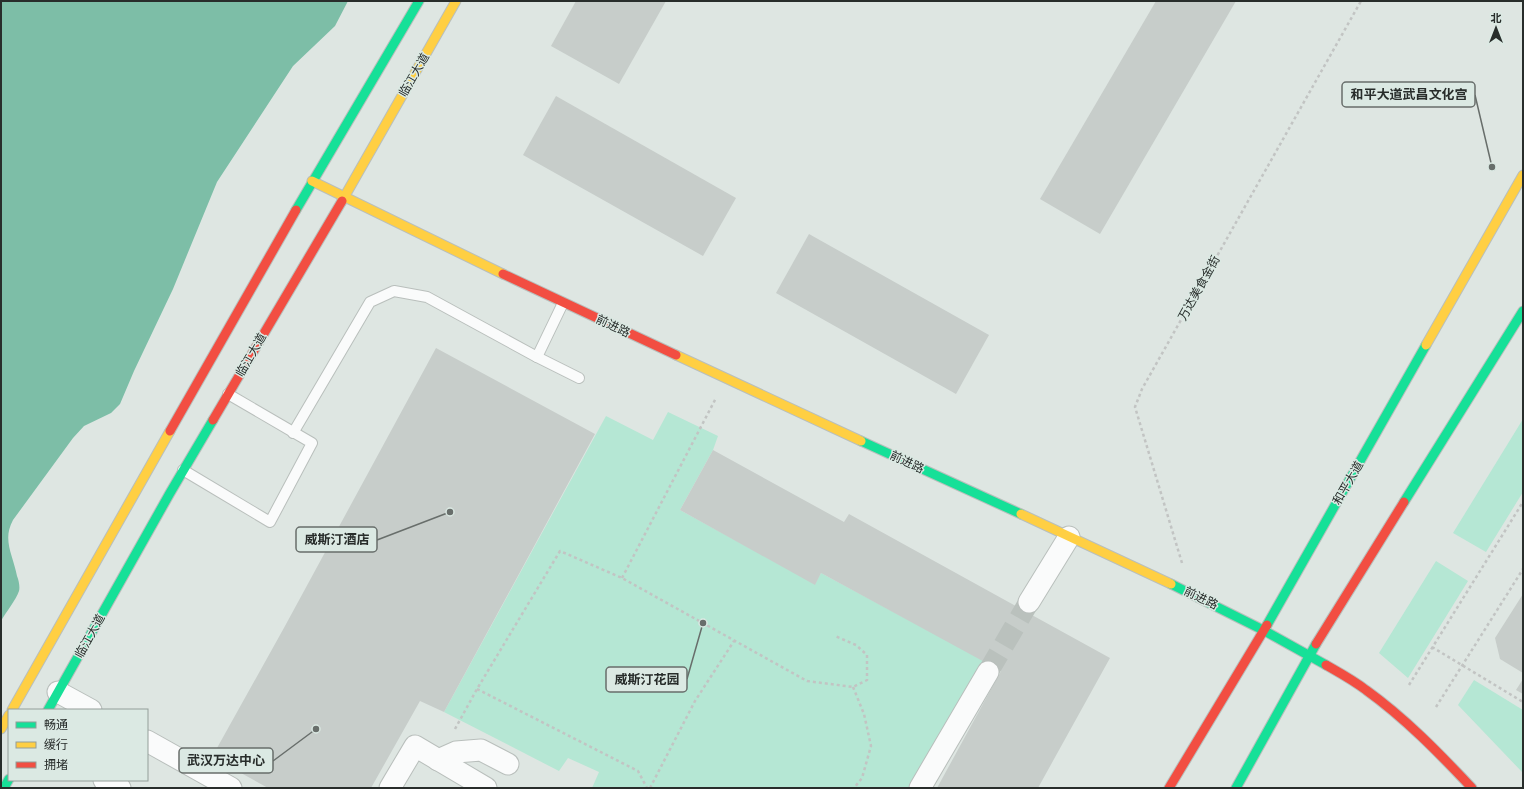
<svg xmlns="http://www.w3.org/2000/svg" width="1524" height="789" font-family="Commissioner,'Noto Sans SC',sans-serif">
  <rect width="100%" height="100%" fill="#dee6e2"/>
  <g fill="#b5e7d4">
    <polygon points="668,412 718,436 713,450 680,510 815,584 821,573 985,661 910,788 592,788 599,772 568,758 559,771 444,712 606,416 653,440"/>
    <polygon points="1523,419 1523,492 1486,552 1453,533"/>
    <polygon points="1436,561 1468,581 1408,678 1379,653"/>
    <polygon points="1474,680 1523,710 1523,773 1458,705"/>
  </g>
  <path fill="#7dbea7" d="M1,1H348L335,26L293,66L217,182L173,289L134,371L120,404L111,413L84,426L73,438L13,520C2,540 13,555 17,576C19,581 20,587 19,591C16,600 6,612 1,621Z"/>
  <g fill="#c7cdca">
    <polygon points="576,1 666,1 619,84 551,46"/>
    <polygon points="1156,1 1236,1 1100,234 1040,199"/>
    <polygon points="556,96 736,198 703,256 523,155"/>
    <polygon points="809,234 989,335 956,394 776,293"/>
    <polygon points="436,348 595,434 444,712 420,701 371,788 268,788 212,757 285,626"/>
    <polygon points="713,450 844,522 849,514 1110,658 1038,788 937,788 1001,671 821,573 815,585 680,510"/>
    <polygon points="1523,594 1523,673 1500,659 1495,638"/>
    <polygon points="1523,679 1523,694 1516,690"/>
  </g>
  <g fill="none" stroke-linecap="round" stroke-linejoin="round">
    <polyline stroke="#bac1bd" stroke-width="21" stroke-dasharray="21 10" stroke-linecap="butt" points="988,672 1029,602"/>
    <g stroke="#b9bfbc" stroke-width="12">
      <g id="lane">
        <polyline points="537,357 579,378"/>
        <polyline points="293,433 370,302 394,291 427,297 537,357 563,303"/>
        <polyline points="183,470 270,522 312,443 228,394"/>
      </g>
    </g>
    <g stroke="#b9bfbc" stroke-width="23">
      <g id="street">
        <polyline points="1029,602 1069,537"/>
        <polyline points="58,692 91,710"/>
        <polyline points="147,741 231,788"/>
        <polyline points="438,760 456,752 481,750 508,764"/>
        <polyline points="104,780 120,788"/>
        <polyline points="390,788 415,746 486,788"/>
        <polyline points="920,788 988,672"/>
      </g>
    </g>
    <g stroke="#b9bfbc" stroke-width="11">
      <g id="fast">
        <polyline points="296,210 419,1"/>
        <polyline points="861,441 1021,514"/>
        <polyline points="1404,502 1523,311"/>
        <polyline points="1171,584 1263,630 1326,665"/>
        <polyline points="1267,625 1426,345"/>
        <polyline points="48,710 170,493 213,420"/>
        <polyline points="4,788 9,779"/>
        <polyline points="1236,788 1316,644"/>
      </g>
    </g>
    <g stroke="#b9bfbc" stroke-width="11">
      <g id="slow">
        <polyline points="312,181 503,274"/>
        <polyline points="342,201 456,1"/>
        <polyline points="1426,345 1523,175"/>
        <polyline points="676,355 861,441"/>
        <polyline points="1021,514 1171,584"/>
        <polyline points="12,710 170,431"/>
        <polyline points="1,729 9,715"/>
      </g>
    </g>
    <g stroke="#b9bfbc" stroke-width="11">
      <g id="jam">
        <polyline points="503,274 676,355"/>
        <polyline points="213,420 342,201"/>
        <polyline points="170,431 296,210"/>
        <polyline points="1316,644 1404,502"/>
        <path d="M1326,665C1340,673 1353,680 1366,690C1405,718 1439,753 1472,788"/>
        <polyline points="1169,788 1267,625"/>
      </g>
    </g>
    <g stroke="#c2c4c3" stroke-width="2.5" stroke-dasharray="3 3" stroke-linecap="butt">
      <polyline points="1182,563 1135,407 1142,389 1361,1"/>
      <polyline points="622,578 716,398"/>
      <polyline points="1432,647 1523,702"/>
      <polyline points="1409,685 1523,502"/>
      <polyline points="853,687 864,714 871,746 862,778 854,788"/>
      <polyline points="477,689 638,771 647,788"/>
      <polyline points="1436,707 1523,569"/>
      <polyline points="455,729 477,689 560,551 622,578 807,681 853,687 867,680 867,655 856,645 835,636"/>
      <polyline points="650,788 695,701 734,641"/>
    </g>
    <use href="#lane" stroke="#fafbfb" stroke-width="10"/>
    <use href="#street" stroke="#fafbfb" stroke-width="21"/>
    <use href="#fast" stroke="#16e098" stroke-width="9"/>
    <use href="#slow" stroke="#ffcf43" stroke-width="9"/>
    <use href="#jam" stroke="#f24e42" stroke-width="9"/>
  </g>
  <g text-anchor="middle" stroke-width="3" stroke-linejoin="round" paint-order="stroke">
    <g font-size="12" fill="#282d2b" stroke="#dbe9e3">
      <text transform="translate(414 75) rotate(-60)" y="4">临江大道</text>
      <text transform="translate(1199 288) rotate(-61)" y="4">万达美食金街</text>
      <text transform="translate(613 326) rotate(25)" y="4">前进路</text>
      <text transform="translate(251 355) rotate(-60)" y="4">临江大道</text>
      <text transform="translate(907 462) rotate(25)" y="4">前进路</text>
      <text transform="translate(1348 483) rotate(-60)" y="4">和平大道</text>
      <text transform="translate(1201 598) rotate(26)" y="4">前进路</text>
      <text transform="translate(90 636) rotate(-61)" y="4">临江大道</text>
    </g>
  </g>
  <path fill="none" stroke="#686e6b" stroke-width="1.5" d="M1492 167L1475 95M450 512L377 540M703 623L687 679M316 729L273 761"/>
  <g fill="#686e6b" stroke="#dbe9e3" stroke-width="1.5">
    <circle cx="1492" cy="167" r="4"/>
    <circle cx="450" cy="512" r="4"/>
    <circle cx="703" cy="623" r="4"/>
    <circle cx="316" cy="729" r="4"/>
  </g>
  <g fill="#dbe9e3" stroke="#686e6b" stroke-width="1.5">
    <rect x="1342" y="82" width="133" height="25" rx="4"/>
    <rect x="296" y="527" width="81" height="25" rx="4"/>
    <rect x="606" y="667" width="81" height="25" rx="4"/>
    <rect x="179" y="748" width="94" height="25" rx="4"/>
  </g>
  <g font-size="13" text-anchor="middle" font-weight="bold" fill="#282d2b">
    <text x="1409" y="99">和平大道武昌文化宫</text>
    <text x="337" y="544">威斯汀酒店</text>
    <text x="647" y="684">威斯汀花园</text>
    <text x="226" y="765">武汉万达中心</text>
  </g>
  <rect width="1524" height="789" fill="none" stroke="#282d2b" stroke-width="4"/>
  <rect x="8" y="709" width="140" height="72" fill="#dbe9e3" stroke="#939e99"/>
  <rect x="16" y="722" width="20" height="6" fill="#16e098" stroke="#939e99"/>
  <text x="44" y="729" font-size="12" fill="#282d2b">畅通</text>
  <rect x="16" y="742" width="20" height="6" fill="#ffcf43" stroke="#939e99"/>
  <text x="44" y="749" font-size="12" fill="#282d2b">缓行</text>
  <rect x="16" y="762" width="20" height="6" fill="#f24e42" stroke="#939e99"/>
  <text x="44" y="769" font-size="12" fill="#282d2b">拥堵</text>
  <g transform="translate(1496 28)" stroke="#dbe9e3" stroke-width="3" paint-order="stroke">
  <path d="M0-3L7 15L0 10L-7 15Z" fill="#282d2b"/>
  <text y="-6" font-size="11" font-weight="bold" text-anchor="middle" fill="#282d2b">北</text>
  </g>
</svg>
